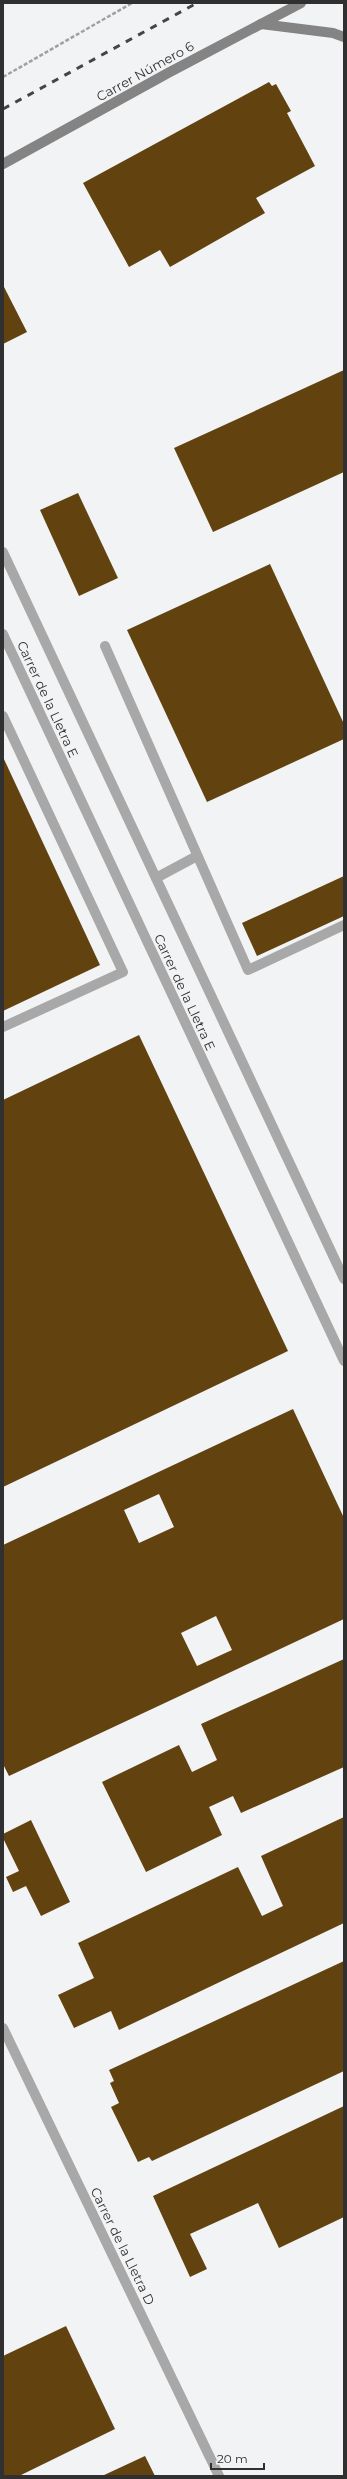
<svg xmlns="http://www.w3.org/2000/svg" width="347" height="2479" font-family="Montserrat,sans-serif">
  <rect width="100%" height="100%" fill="#f2f3f5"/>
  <g fill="#624310" fill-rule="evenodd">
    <polygon points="269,82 272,86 276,84 291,111 287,113 315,166 256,198 265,213 170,267 160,250 129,267 83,183"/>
    <polygon points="3,285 27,332 3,344"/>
    <polygon points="344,370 344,472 213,532 174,448"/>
    <polygon points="78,493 118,578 79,596 40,510"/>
    <polygon points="270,564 344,724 344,739 207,802 127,630"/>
    <polygon points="3,757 100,965 3,1011"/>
    <polygon points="344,876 344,916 257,956 242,923"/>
    <polygon points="139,1035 288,1351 3,1487 3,1100"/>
    <path d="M293,1409L344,1518V1619L9,1776L3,1764V1545ZM159,1494L174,1527L139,1543L124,1510ZM216,1616L232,1650L197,1666L181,1633Z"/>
    <polygon points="344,1659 344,1767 241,1813 233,1796 209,1807 222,1835 146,1872 102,1782 179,1745 192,1772 217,1760 201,1724"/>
    <polygon points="344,1817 344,1923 119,2030 111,2011 74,2028 58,1995 94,1978 78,1943 238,1867 262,1916 283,1906 261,1856"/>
    <polygon points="31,1820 70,1902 41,1916 26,1886 13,1892 6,1877 19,1871 3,1838 3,1834"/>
    <polygon points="344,1961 344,2071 152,2161 149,2157 138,2162 111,2107 119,2103 110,2083 114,2081 109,2070"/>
    <polygon points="344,2106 344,2217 279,2248 258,2203 190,2234 207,2269 190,2277 153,2196"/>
    <polygon points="66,2326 115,2429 19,2476 3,2476 3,2356"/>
    <polygon points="145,2456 155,2476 102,2476"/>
  </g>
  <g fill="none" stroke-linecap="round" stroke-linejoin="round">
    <polyline stroke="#9fa0a1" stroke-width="2.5" stroke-dasharray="4 2" stroke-linecap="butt" points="3,77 132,3"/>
    <g stroke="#a9a8a9" stroke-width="10">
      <polyline points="105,646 248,970 344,925"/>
      <polyline points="3,716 123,972 3,1027"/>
      <polyline points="156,878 197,856"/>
    </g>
    <g stroke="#a9a8a9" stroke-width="10">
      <polyline points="3,552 344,1279"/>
      <polyline points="3,634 344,1361"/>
      <polyline points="3,2028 219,2476"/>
    </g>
    <g stroke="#858485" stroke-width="10">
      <polyline points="261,24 333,33 344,37"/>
      <polyline points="3,164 168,73 301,3"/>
    </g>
    <polyline stroke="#454547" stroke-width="3" stroke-dasharray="7 7" stroke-linecap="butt" points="3,109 197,3"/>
  </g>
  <g text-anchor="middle" stroke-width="4" stroke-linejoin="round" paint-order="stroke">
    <g font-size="13" fill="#303031" stroke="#f2f3f5">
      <text transform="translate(145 71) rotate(-29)" y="5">Carrer Número 6</text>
      <text transform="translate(48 699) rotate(65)" y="5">Carrer de la Lletra E</text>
      <text transform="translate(185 992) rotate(65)" y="5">Carrer de la Lletra E</text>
      <text transform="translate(123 2246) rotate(64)" y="5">Carrer de la Lletra D</text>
    </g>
  </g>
  <rect width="347" height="2479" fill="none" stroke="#303031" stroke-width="8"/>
  <path d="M211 2463v6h53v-6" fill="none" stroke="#303031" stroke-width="2"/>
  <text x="217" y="2463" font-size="12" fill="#303031" stroke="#f2f3f5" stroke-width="3" paint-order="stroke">20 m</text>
</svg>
